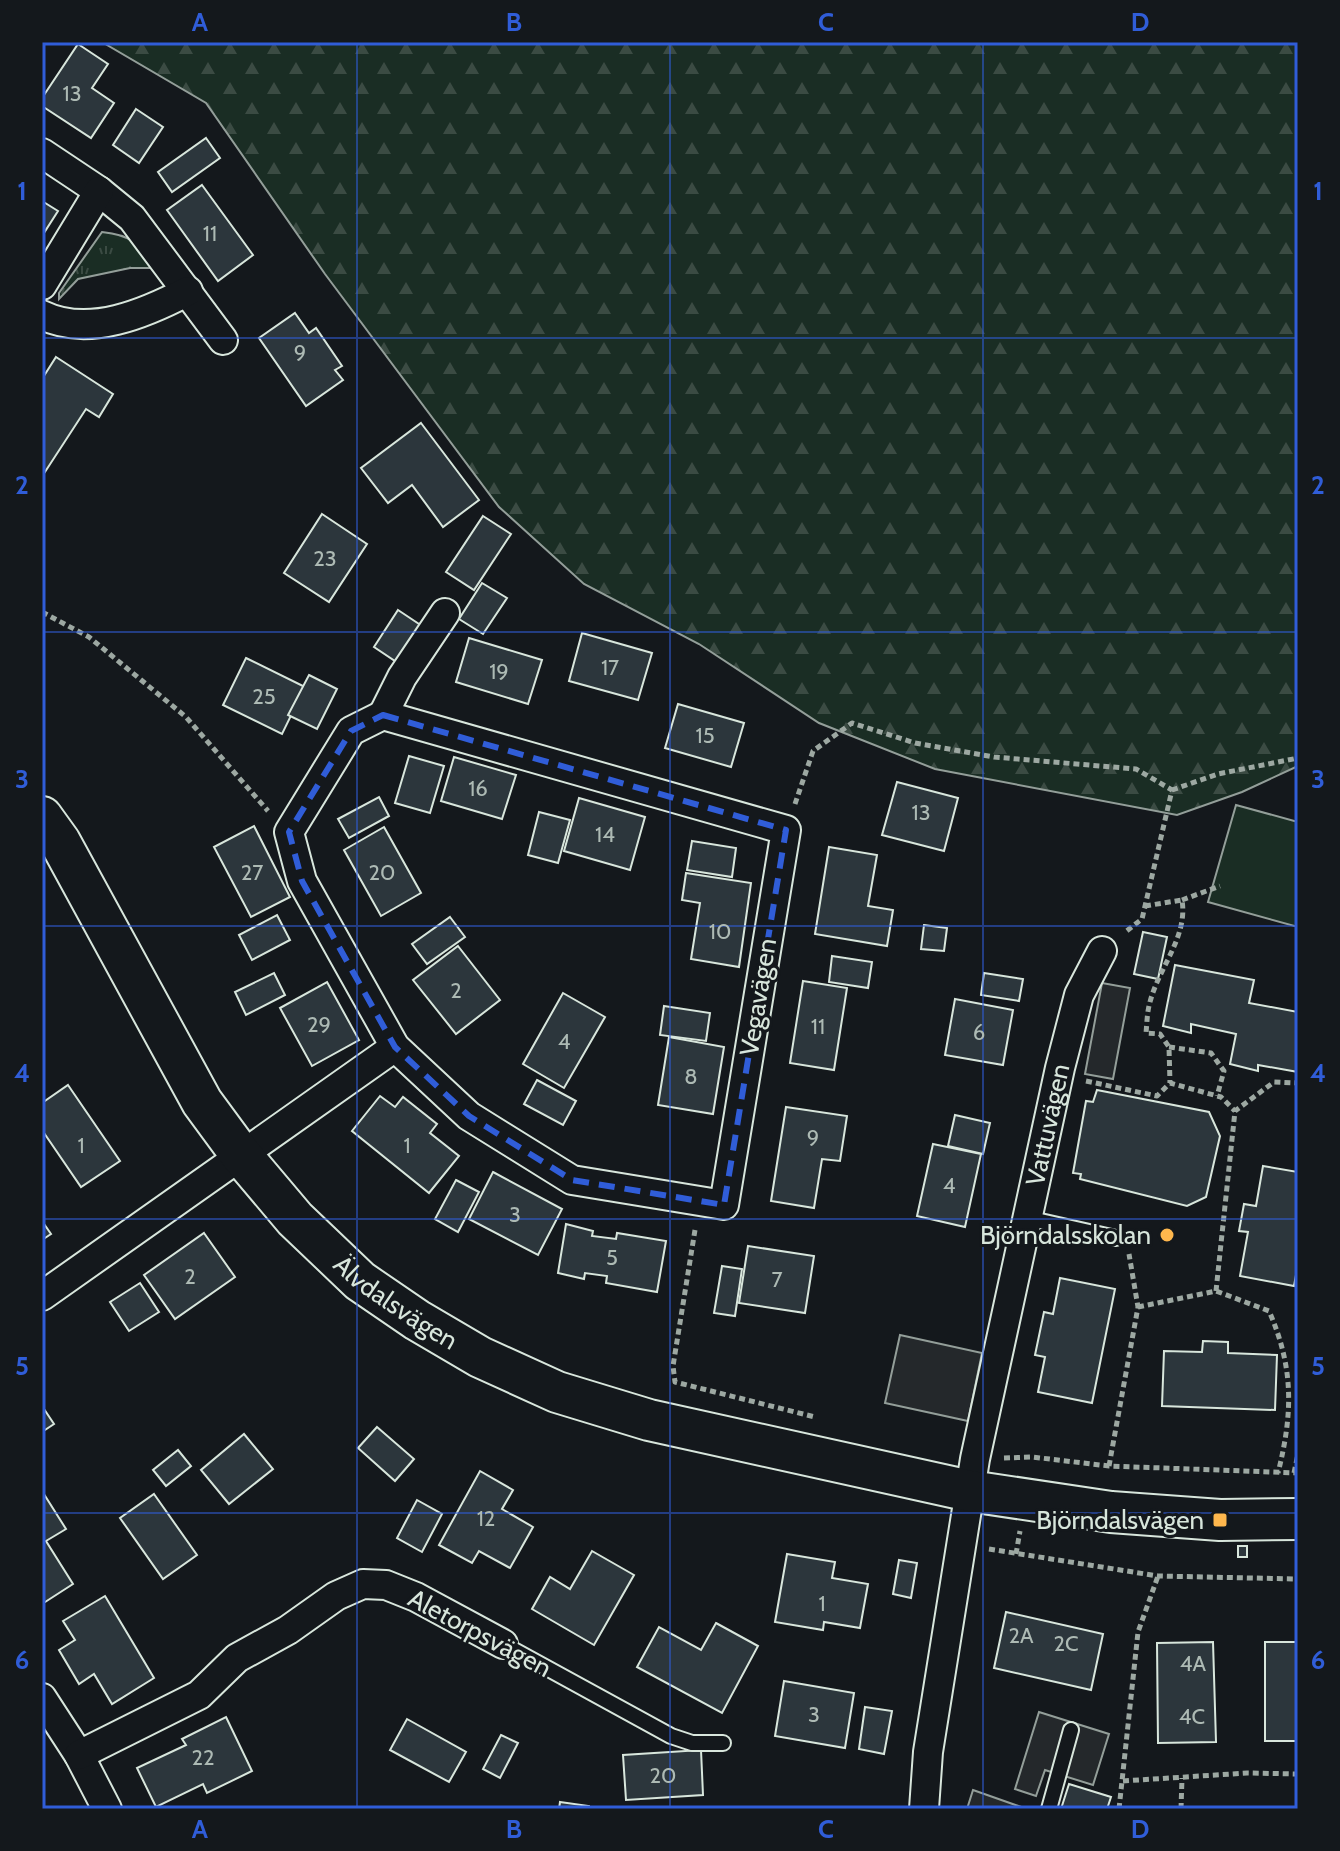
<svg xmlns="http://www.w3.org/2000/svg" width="1340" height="1851" font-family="Cabin,sans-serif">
  <defs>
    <pattern id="grass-tufts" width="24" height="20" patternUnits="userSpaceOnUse" patternTransform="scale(2)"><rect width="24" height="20" fill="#1a2d24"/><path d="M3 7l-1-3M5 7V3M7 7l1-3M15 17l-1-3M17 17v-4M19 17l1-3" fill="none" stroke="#3b4b43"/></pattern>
    <pattern id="forest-firs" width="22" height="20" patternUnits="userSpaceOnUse" patternTransform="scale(2)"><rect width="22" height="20" fill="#1a2d24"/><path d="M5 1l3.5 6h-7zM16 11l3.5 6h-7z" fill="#3b4b43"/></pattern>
  </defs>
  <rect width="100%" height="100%" fill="#14181c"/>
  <path fill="url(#grass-tufts)" stroke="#939e99" stroke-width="2" d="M102,232C132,235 138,243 154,268H130L78,279L59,299V293Z"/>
  <polygon fill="url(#forest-firs)" stroke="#939e99" stroke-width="2" points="102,42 1298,42 1298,766 1242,792 1177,815 935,769 819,723 699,644 584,584 499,507 325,274 206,103"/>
  <polygon fill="#1a2d24" stroke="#939e99" stroke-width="2" points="1236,805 1298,822 1298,927 1208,902"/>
  <g fill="#24282b" stroke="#939e99" stroke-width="2">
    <polygon points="1102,983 1130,988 1113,1079 1085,1074"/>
    <polygon points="900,1335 982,1353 968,1421 885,1403"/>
    <polygon points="1039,1712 1109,1734 1093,1785 1045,1770 1036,1796 1015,1789"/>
    <polygon points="973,1790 1027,1809 967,1809"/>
  </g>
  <g fill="#2c363c" stroke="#d8e6dc" stroke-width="2">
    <polygon points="78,44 108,64 92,88 114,103 91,138 42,106 42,98"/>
    <polygon points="136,109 163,127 139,163 113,145"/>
    <polygon points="206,138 220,158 172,192 158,172"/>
    <polygon points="202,185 253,255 218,281 167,210"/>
    <polygon points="42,201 58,211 42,236"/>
    <polygon points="295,313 309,333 316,328 342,366 335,370 343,380 306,406 259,338"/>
    <polygon points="56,357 113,394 99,417 86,409 43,475 42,379"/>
    <polygon points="421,423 479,500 443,527 412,485 388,503 361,468"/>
    <polygon points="322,514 367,544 329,602 284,573"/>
    <polygon points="483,516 511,534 474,590 446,572"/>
    <polygon points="482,583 507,598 483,634 459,619"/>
    <polygon points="398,610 425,628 401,665 374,647"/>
    <polygon points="582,633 652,653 638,700 569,681"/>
    <polygon points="469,638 542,660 528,704 456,682"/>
    <polygon points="246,658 305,687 282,734 223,705"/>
    <polygon points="309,675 337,689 317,729 288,715"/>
    <polygon points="678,704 744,723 731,767 665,748"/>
    <polygon points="409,756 444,766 430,813 395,803"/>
    <polygon points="454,757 516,775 502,819 441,801"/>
    <polygon points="897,782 958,798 944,851 882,835"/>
    <polygon points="379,797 389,816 349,838 338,819"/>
    <polygon points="579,798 645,817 630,870 564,851"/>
    <polygon points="539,812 570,820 558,863 528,855"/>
    <polygon points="254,826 290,897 251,917 214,847"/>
    <polygon points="384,827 421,893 381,916 344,850"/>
    <polygon points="692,841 736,848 732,877 687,870"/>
    <polygon points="829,847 877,855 868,906 893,910 887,946 815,934"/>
    <polygon points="686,873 751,883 739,967 691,959 700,903 682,900"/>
    <polygon points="277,915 290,940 252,960 239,935"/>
    <polygon points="450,917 465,937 427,964 412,944"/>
    <polygon points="924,925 947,928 944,951 921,949"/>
    <polygon points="1143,932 1167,937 1158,979 1134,974"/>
    <polygon points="458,946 500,1000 456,1034 413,980"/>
    <polygon points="832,956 872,962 868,988 829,982"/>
    <polygon points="1175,965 1254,980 1249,1003 1298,1012 1298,1072 1258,1065 1258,1071 1230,1064 1236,1034 1191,1024 1191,1033 1163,1026"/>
    <polygon points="274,973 285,995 246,1015 235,992"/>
    <polygon points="984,973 1023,979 1019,1001 981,995"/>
    <polygon points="803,981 847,988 834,1070 790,1063"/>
    <polygon points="327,982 359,1040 312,1066 280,1008"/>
    <polygon points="563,993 605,1017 564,1088 523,1064"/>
    <polygon points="955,999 1013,1010 1003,1065 945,1055"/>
    <polygon points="664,1006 710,1013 706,1041 660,1035"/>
    <polygon points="669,1037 724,1047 713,1114 658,1105"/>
    <polygon points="537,1080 576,1101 563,1125 524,1104"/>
    <polygon points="68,1085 120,1161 81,1187 42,1130 42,1103"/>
    <polygon points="1097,1090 1209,1112 1220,1136 1206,1197 1187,1206 1080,1179 1081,1174 1073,1173 1086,1101 1093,1102"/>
    <polygon points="380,1096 395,1107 403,1097 437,1124 430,1133 459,1156 429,1193 352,1131"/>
    <polygon points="786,1107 847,1116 840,1161 822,1159 814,1208 771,1201"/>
    <polygon points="955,1115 990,1123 983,1154 948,1146"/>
    <polygon points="933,1144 981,1154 965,1227 917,1216"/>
    <polygon points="1263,1166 1298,1172 1298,1264 1294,1286 1240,1276 1248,1232 1239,1231 1244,1204 1256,1206"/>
    <polygon points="493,1172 562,1209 538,1255 469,1219"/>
    <polygon points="456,1180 479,1192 458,1232 435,1219"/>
    <polygon points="42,1221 51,1234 42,1240"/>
    <polygon points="566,1224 593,1231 592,1236 616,1239 617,1233 666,1241 657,1292 606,1283 607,1276 585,1273 584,1279 558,1273"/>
    <polygon points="204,1233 235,1277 175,1319 144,1275"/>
    <polygon points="748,1246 814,1256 805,1313 739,1303"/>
    <polygon points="722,1266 742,1269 735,1316 714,1313"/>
    <polygon points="1060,1278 1115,1289 1092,1403 1038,1392 1045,1357 1035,1355 1044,1312 1053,1314"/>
    <polygon points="140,1283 159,1312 129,1331 110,1302"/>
    <polygon points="1203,1341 1228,1342 1228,1353 1277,1355 1275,1410 1162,1406 1164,1351 1202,1352"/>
    <polygon points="42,1406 54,1424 42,1432"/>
    <polygon points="377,1427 414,1459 395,1481 358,1448"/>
    <polygon points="244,1434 273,1469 229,1504 201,1470"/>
    <polygon points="178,1450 191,1466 166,1486 153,1470"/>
    <polygon points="480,1471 513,1490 502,1509 533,1527 510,1568 479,1551 472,1563 439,1545"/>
    <polygon points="42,1491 66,1529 46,1541 73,1584 42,1604"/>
    <polygon points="154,1494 197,1555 163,1579 120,1518"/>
    <polygon points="417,1500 442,1514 422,1552 397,1538"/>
    <rect x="1238" y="1546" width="9" height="11"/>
    <polygon points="592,1551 634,1575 594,1645 532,1609 550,1577 570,1589"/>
    <polygon points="787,1554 835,1562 832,1578 868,1584 860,1628 824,1622 823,1630 775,1622"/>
    <polygon points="899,1560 917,1563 911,1598 893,1594"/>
    <polygon points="105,1596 154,1678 112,1704 94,1674 79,1684 59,1650 75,1640 63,1621"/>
    <polygon points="1006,1612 1103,1634 1091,1690 994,1668"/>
    <polygon points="716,1623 758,1646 722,1713 637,1667 659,1627 701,1650"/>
    <polygon points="1213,1642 1216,1742 1158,1743 1157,1643"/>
    <rect x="1265" y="1642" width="33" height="99"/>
    <polygon points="784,1681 854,1693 845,1748 775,1736"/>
    <polygon points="865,1707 892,1711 884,1754 859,1749"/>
    <polygon points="226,1717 252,1771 207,1793 203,1784 156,1807 137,1768 186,1745 182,1739"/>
    <polygon points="407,1719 466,1752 449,1782 390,1750"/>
    <polygon points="501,1735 518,1743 500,1778 483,1769"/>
    <polygon points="701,1750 703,1795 626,1800 623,1755"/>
    <polygon points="1069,1784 1111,1797 1107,1809 1061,1809"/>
    <polygon points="560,1802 589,1806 589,1809 559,1809"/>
  </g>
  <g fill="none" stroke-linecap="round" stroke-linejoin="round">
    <g stroke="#d8e6dc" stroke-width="18">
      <g id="lane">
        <polyline points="1027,1218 1116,1238"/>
        <polyline points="503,1644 671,1736 692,1743 723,1743"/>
        <polyline points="1049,1809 1071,1730"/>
      </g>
    </g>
    <g stroke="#d8e6dc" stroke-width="32">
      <g id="street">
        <polyline points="42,153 99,191 132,218 223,340"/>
        <polyline points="42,285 99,191"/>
        <path d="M42,315C89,338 146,313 188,291"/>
        <polygon points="383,715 786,830 724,1205 572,1180 469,1116 395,1047 302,881 289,832 351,731"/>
        <polyline points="383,715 402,677 445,613"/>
        <polyline points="42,1296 395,1047"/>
        <polyline points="42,1698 79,1755 107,1809"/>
        <polyline points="79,1755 199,1695 237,1658 288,1630 336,1596 363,1584 386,1585 416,1597 503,1644"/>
        <path id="s1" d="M924,1809L928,1752L975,1459L1060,1068L1079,995L1102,951"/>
      </g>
    </g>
    <g stroke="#d8e6dc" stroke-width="44">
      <g id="secondary">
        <path id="s2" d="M42,817L60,842L202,1102L241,1155L295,1219L360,1281L417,1320L480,1357L557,1392L649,1420L970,1491L1111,1512L1220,1520L1298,1519"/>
      </g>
    </g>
    <g stroke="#9da8a2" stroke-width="5" stroke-dasharray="6 4" stroke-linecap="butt">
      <polyline points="42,612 89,637 186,717 268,811"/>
      <polyline points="1172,790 1218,774 1298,758"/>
      <polyline points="795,804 813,751 852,723 915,743 994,757 1136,769 1172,790 1142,919 1124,933"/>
      <polyline points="1182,900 1220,886"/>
      <path d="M1145,906L1182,900C1188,937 1159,967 1150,1002C1147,1012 1147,1023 1146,1033L1160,1034L1169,1047L1170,1083"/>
      <polyline points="1169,1047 1211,1053 1224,1071 1217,1096"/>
      <polyline points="1086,1081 1157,1096 1170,1083 1221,1097 1235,1111"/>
      <polyline points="695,1230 673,1366 675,1382 815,1417"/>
      <polyline points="1216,1291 1235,1111 1274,1082 1298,1083"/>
      <path d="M1138,1307L1216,1291L1269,1311C1294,1368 1293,1413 1278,1473"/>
      <polyline points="1004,1458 1032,1457 1109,1466 1298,1473"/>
      <polyline points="1109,1466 1138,1307 1129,1254"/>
      <polyline points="1294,1473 1298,1454"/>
      <polyline points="989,1549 1158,1576 1298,1579"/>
      <polyline points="1016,1554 1020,1531"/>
      <polyline points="1123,1781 1247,1773 1298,1774"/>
      <polyline points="1119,1809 1138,1632 1158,1576"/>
      <polyline points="1181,1809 1182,1778"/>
    </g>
    <use href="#lane" stroke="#14181c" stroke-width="14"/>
    <use href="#street" stroke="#14181c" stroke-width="28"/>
    <use href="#secondary" stroke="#14181c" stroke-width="40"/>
  </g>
  <path fill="none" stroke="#305dd8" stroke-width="6" stroke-dasharray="16 10" stroke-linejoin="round" d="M383,715L786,830L724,1205L572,1180L469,1116L395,1047L302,881L289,832L351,731Z"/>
  <path fill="none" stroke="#305dd8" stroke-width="2" stroke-opacity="0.55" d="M357,42V1809M670,42V1809M983,42V1809M42,338H1298M42,632H1298M42,926H1298M42,1219H1298M42,1513H1298"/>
  <g fill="#ffb74d" stroke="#14181c" stroke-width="3">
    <circle cx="1167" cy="1235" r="8"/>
    <rect x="1212" y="1512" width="16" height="16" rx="4"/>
  </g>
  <g text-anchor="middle" stroke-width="6" stroke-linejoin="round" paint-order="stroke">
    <g font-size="22" fill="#adbab4">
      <text x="72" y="101">13</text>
      <text x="210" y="241">11</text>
      <text x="300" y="360">9</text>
      <text x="325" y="566">23</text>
      <text x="610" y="675">17</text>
      <text x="499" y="679">19</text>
      <text x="264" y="704">25</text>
      <text x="705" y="743">15</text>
      <text x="478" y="796">16</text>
      <text x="921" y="820">13</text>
      <text x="605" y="842">14</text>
      <text x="252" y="880">27</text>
      <text x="382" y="880">20</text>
      <text x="720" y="939">10</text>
      <text x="456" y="998">2</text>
      <text x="319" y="1032">29</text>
      <text x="818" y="1034">11</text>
      <text x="979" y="1040">6</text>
      <text x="564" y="1049">4</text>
      <text x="691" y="1084">8</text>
      <text x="813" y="1145">9</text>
      <text x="81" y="1153">1</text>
      <text x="407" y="1153">1</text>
      <text x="949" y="1193">4</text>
      <text x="515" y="1222">3</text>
      <text x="612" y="1265">5</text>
      <text x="190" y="1284">2</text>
      <text x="777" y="1287">7</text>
      <text x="486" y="1526">12</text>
      <text x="822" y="1611">1</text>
      <text x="1021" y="1643">2A</text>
      <text x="1066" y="1651">2C</text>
      <text x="1193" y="1671">4A</text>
      <text x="814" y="1722">3</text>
      <text x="1192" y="1724">4C</text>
      <text x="203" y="1765">22</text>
      <text x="663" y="1783">20</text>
    </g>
    <g font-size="26" fill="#d8e6dc" stroke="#14181c">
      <text transform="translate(758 997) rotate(-81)" y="9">Vegavägen</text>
      <text dy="9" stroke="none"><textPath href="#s1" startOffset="696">Vattuvägen</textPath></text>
      <text dy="9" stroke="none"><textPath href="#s2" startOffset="608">Älvdalsvägen</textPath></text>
      <text transform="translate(480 1633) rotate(28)" y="9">Aletorpsvägen</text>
    </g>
    <g font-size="26" fill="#d8e6dc" stroke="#14181c" text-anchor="end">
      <text x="1151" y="1244">Björndalsskolan</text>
      <text x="1204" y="1529">Björndalsvägen</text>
    </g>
  </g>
  <rect width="1340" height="1851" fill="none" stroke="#14181c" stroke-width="88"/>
  <rect x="44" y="44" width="1252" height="1763" fill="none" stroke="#305dd8" stroke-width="3"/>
  <g font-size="26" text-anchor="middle" font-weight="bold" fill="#305dd8">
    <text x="200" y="31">A</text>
    <text x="514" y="31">B</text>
    <text x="826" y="31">C</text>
    <text x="1140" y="31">D</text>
    <text x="22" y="200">1</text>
    <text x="1318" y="200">1</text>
    <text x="22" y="494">2</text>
    <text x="1318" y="494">2</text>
    <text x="22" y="788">3</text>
    <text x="1318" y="788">3</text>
    <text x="22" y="1082">4</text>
    <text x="1318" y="1082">4</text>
    <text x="22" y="1375">5</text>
    <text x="1318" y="1375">5</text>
    <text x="22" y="1669">6</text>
    <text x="1318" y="1669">6</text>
    <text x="200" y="1838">A</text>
    <text x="514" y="1838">B</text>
    <text x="826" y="1838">C</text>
    <text x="1140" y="1838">D</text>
  </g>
</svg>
